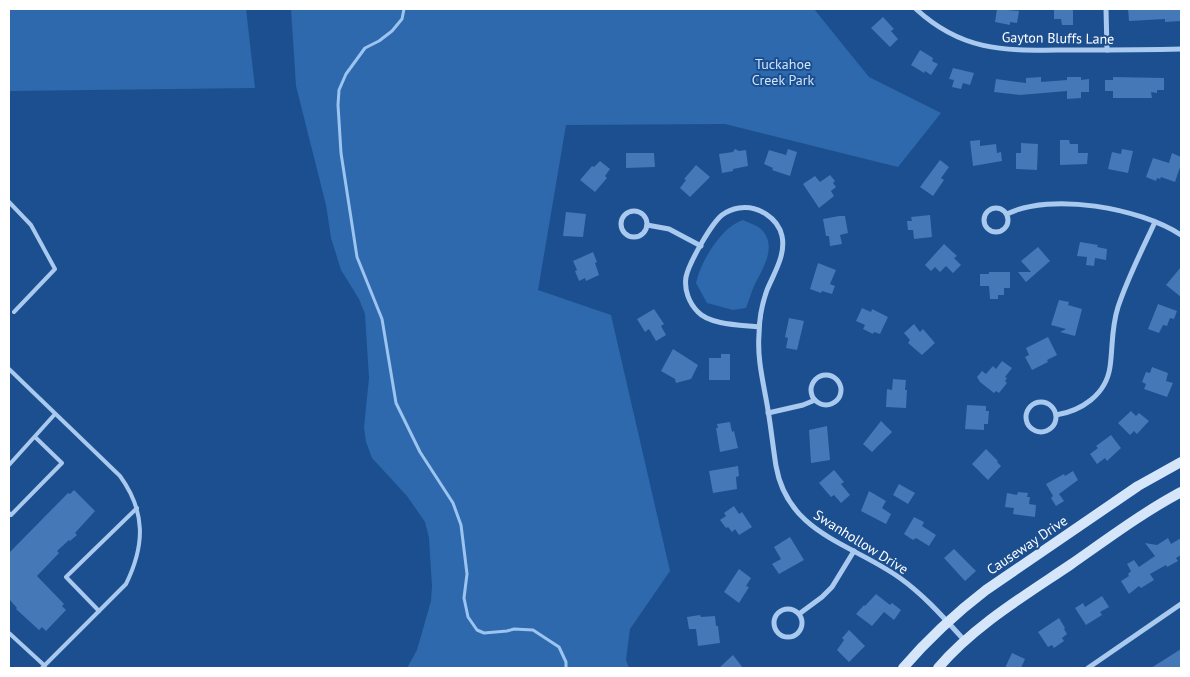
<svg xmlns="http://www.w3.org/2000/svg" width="1190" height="677" font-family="'PT Sans',sans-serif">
  <rect width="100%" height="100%" fill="#1b4f8f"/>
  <g fill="#2e69ad">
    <polygon points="9,9 246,9 255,88 9,91"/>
    <polygon points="291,9 814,9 869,77 941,113 898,167 725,124 566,125 538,290 611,315 670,571 630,629 626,660 629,668 407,668 417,650 431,601 432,586 429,538 425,522 407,496 372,458 366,442 364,427 369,378 365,314 359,299 341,270 331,238 326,205 296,86"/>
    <path d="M743,220C749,223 759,226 763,231C777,249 762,269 754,286C751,293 749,300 746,308L733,310L707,303L696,283C701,261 721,227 743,220Z"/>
  </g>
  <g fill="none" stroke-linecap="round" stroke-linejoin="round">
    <polyline stroke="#9cc4f0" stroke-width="3" points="404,9 402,19 392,31 379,41 365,48 346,74 339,90 338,105 341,153 357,257 382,319 396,403 420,452 453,503 461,525 467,574 464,598 468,617 477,630 484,633 507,631 514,629 533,630 559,647 566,662 566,668"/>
  </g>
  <g fill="#4478b7">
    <polygon points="997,9 1019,11 1017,23 1010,22 1010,25 995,22"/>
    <polygon points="1061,9 1073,9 1073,25 1062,25 1061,19 1054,19 1054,10 1061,10"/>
    <polygon points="1128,9 1181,9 1181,21 1165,22 1165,19 1129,21"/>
    <polygon points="883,17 894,29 891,31 898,39 890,47 871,28"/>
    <polygon points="920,50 933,58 932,61 938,64 931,75 925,71 924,73 911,65"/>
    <polygon points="953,68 974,73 970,85 963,83 961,89 952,87 954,80 949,79"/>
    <polygon points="1041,77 1041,82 1067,80 1067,77 1081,77 1081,80 1089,79 1089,92 1081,92 1081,98 1067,99 1067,91 1020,95 994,92 996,79 1026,83 1026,78"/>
    <polygon points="1113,77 1164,78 1164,90 1157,90 1157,93 1151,92 1152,98 1113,98 1113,91 1105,91 1105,80 1113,80"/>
    <polygon points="980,140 980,146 996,144 997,153 1001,152 1002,161 973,166 970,141"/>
    <polygon points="1060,140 1069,140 1070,144 1078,144 1078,153 1088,153 1087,164 1060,165"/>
    <polygon points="1021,143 1038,144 1037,170 1016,169 1016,153 1021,153"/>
    <polygon points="735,149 739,151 746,150 748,166 733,169 733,171 722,173 719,154 733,152"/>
    <polygon points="788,149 797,152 790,176 772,170 773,168 764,164 769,150 786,155"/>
    <polygon points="1122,149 1133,151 1128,173 1108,169 1112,152 1121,154"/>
    <polygon points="626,153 654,153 655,167 626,168"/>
    <polygon points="1172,153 1181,157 1181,164 1175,182 1161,177 1160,179 1157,178 1156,181 1146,177 1153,158 1169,163"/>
    <polygon points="940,160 949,167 941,178 944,180 933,196 920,187"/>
    <polygon points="600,161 610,169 605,176 607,178 595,192 580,180 592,166 594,167"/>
    <polygon points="696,165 710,177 690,197 680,188 686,180 684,179"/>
    <polygon points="830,175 835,181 833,183 836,187 831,191 834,196 819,208 803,184 815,176 820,182"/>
    <polygon points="566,212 586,214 583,237 563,236"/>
    <polygon points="930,215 932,237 914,239 913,230 908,230 907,221 912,221 911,217"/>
    <polygon points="839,216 845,216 848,233 840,235 842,244 830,246 829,236 826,236 823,219"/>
    <polygon points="1080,242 1098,245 1097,247 1107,249 1106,260 1095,258 1094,266 1086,265 1087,257 1077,256"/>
    <polygon points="944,244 957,256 954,258 961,265 953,273 946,266 940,272 935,267 931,271 925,265"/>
    <polygon points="1038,247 1050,261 1026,282 1018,272 1031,272 1021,261"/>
    <polygon points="593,252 597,262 595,263 599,275 586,281 585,278 579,281 575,271 577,270 573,261"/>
    <polygon points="818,263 836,270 830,284 835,286 832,294 822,291 821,293 810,289"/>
    <polygon points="1181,267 1181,297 1166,285"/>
    <polygon points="989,272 1010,272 1010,288 1004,288 1004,295 998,295 998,299 990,299 989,286 980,286 980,274 989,274"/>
    <polygon points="1059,300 1069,302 1068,305 1082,309 1075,336 1060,332 1066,329 1051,325"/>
    <polygon points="1158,304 1177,311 1174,319 1170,318 1167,326 1163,325 1159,333 1148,329"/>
    <polygon points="862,308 871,312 872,309 888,317 880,334 874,332 873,334 863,329 865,325 856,321"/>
    <polygon points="654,309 664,324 661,326 666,335 656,341 649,329 645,332 637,319"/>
    <polygon points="789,318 804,321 797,350 786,348 788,338 785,337"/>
    <polygon points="914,324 920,332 923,329 935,343 922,355 908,343 910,340 904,333"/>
    <polygon points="1048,337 1057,355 1047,360 1048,362 1032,370 1025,357 1029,355 1026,348"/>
    <polygon points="673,349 698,365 691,379 676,383 675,379 661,371"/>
    <polygon points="721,354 730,354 730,380 709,380 709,358 721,358"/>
    <polygon points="1002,361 1012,368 1005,377 1007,378 1005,381 1007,383 999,393 996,391 994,393 980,382 977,377 982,371 986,374 993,366 996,369"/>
    <polygon points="1152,367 1168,373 1166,381 1173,383 1167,397 1144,389 1146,384 1142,382 1146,372 1150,373"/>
    <polygon points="893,379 906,380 905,390 907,390 906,408 886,407 887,389 892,390"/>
    <polygon points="967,405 986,406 986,411 989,411 988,424 984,424 984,430 965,429"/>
    <polygon points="1131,411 1136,416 1139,413 1149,421 1137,434 1134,431 1130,435 1118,423"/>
    <polygon points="881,421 892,432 872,452 863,444"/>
    <polygon points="730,422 732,432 734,431 738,448 720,452 716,428 718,428 717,424"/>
    <polygon points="827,426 830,460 811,463 809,430"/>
    <polygon points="1111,435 1121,448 1107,461 1105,458 1097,464 1090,454 1098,448 1096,446"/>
    <polygon points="986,449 998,461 997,462 1001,466 988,480 972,464"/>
    <polygon points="738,466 739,476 736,477 737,489 713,493 709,471"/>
    <polygon points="834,470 844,482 841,484 850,495 841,503 834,495 831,497 819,483"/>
    <polygon points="1073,471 1078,480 1059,494 1064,501 1056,506 1051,498 1053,496 1046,484 1064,474 1065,476"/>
    <polygon points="899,484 915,493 908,504 893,495"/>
    <polygon points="74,490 95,511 75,533 77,535 70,541 69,540 57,551 59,553 37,576 64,604 62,606 66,610 46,631 42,627 39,630 16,609 17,608 9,599 9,553 68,493 70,494"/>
    <polygon points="869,491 886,501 882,508 891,514 886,524 861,511"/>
    <polygon points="1018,492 1028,493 1027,497 1030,497 1029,504 1036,505 1035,517 1013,514 1014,508 1005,507 1007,493 1017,495"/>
    <polygon points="734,506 739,514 742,512 752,527 739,535 735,529 732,532 728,527 726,528 720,520 726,516 724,513"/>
    <polygon points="914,517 924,522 922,526 936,535 929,546 916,538 913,540 904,534"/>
    <polygon points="790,537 804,560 779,574 772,564 781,559 774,547"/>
    <polygon points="1168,538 1171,544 1181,538 1181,555 1176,558 1178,561 1167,567 1166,565 1150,574 1154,580 1141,588 1139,586 1129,594 1121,581 1129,576 1128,574 1131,571 1127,564 1134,560 1139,567 1155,556 1145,543 1157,545"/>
    <polygon points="954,549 976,571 965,581 944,558"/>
    <polygon points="739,569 751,578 746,586 749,587 739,603 724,592"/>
    <polygon points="876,594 890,605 892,603 901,610 894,620 884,612 872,626 856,614 864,605 865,606"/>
    <polygon points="1102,596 1109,607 1100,612 1102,615 1086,625 1075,608 1083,603 1085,607"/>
    <polygon points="700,615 701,617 715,616 716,626 718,626 720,643 698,646 696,629 689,629 687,617"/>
    <polygon points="1059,618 1065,628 1064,629 1067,634 1062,638 1064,641 1054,648 1052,645 1048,647 1038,632"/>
    <polygon points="849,630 865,646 849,662 837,650 844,640 842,638"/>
    <polygon points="1181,649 1181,668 1151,668"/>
    <polygon points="1012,653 1025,659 1021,668 1005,668"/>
    <polygon points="733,655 743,668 719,668"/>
  </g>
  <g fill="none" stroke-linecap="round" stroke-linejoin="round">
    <g stroke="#a9c9ee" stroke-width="4">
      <polyline points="9,202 31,225 55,269 14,312"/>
      <path d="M9,369L120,476C146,512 145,545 126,584L42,668"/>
      <polyline points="9,465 55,414"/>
      <polyline points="9,513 11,515 62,463 35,437"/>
      <polyline points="99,611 66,577 137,508"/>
      <polyline points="9,633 45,666"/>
    </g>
    <g stroke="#a9c9ee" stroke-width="5">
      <path d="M916,9C966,55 1011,50 1074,50C1110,50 1145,50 1181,49"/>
      <polyline points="1106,9 1107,50"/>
      <circle cx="996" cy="220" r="12"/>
      <circle cx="634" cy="224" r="13"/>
      <path d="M1007,214C1051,192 1140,208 1181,235"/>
      <polyline points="647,225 669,229 701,246"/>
      <path d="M759,327C742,325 710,325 698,312C689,303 684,290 686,277C689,263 711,224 722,215C726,212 733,209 739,208C758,205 778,218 782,236C786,255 774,273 767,290C762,304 759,320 759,335C757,360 764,385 768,410C771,428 773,447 776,466C788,534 851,543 900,578C925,596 944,618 965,641"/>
      <circle cx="826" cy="390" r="15"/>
      <circle cx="1041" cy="417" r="15"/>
      <polyline points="768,413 803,405 815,400"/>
      <path d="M1056,415C1081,411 1106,395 1110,367C1113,346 1111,329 1118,307C1128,277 1142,250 1155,222"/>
      <circle cx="788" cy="623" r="14"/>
      <polyline points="799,614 822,597 832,587 854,551"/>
      <polyline points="1088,668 1181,604"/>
    </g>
    <g stroke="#d6e6fa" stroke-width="10">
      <path d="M903,668C928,639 956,613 986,590L1138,486L1181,462"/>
      <path d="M938,668C974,626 1024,596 1070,565C1106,540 1142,513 1181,492"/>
    </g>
  </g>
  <g text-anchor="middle" stroke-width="4" stroke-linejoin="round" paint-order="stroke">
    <g font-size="14" fill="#fff" stroke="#1b4f8f">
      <text transform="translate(1058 38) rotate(1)" y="5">Gayton Bluffs Lane</text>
      <text transform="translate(861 542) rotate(32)" y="5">Swanhollow Drive</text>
      <text transform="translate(1027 545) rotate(-34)" y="5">Causeway Drive</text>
    </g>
    <g font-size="14" fill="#cfe3fa" stroke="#1b4f8f">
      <text x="783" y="69">Tuckahoe<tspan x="783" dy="16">Creek Park</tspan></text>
    </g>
  </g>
  <rect width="1190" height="677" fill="none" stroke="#ffffff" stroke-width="20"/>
</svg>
